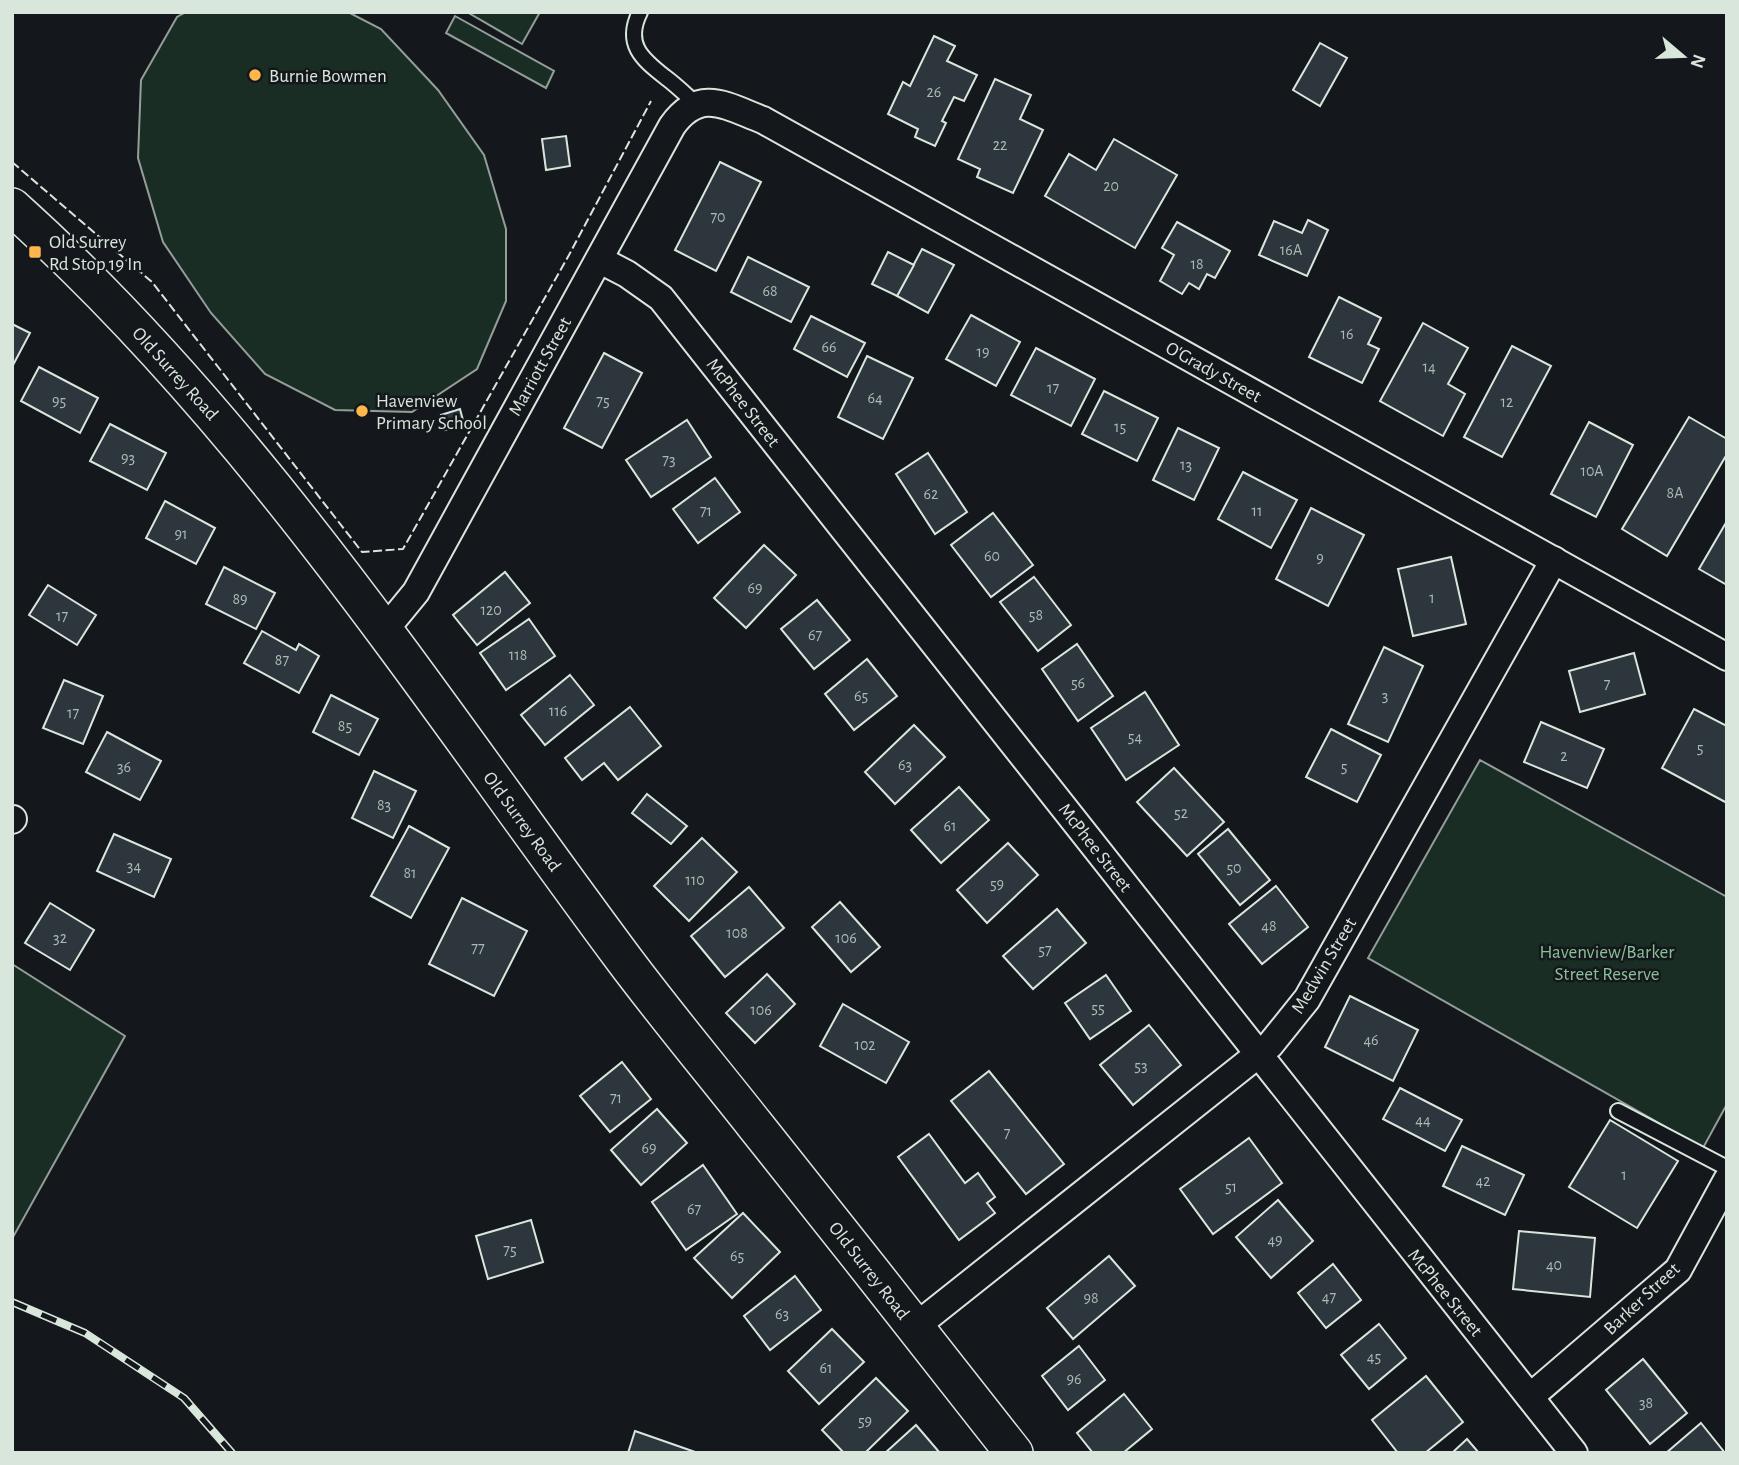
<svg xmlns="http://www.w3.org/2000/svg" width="1739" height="1465" font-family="'Alegreya Sans',sans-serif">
  <rect width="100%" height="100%" fill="#14181c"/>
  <g fill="#1a2d24" stroke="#939e99" stroke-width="2">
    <polygon points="186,12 348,12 381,29 438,90 484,155 506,229 506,301 477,369 412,412 335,410 265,374 211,313 163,242 138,158 141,80 177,17"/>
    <polygon points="467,12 540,12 522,44"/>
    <polygon points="455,16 554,71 546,88 446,33"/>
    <polygon points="1480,760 1727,897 1727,1104 1703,1148 1368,958"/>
    <polygon points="12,964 125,1036 12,1239"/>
  </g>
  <g fill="#2c363c" stroke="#d8e6dc" stroke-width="2">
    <polygon points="934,36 955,46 947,61 977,75 964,101 954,97 942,121 946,123 935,146 915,137 918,129 888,114 903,82 910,86"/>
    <polygon points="1320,43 1347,58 1320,106 1293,90"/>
    <polygon points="995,79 1031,95 1020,119 1043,130 1013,193 977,177 980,169 958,159"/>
    <polygon points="566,136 570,166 546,170 542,139"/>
    <polygon points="1114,139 1177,175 1135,248 1045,196 1069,154 1096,170"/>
    <polygon points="720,162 761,182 716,271 675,250"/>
    <polygon points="1308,220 1328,230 1307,276 1259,255 1274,221 1302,233"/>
    <polygon points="1177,222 1230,251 1215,278 1207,274 1199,289 1189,283 1182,294 1160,281 1174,255 1162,248"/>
    <polygon points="922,249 954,265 928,313 897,296"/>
    <polygon points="888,252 914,265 897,296 872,284"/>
    <polygon points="748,257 809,287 791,322 731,292"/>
    <polygon points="1339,297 1381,318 1368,344 1379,349 1362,383 1309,357"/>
    <polygon points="971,315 1020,342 996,386 946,359"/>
    <polygon points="811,316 865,343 847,377 794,349"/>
    <polygon points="1423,323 1468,348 1448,384 1465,394 1443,436 1380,401"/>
    <polygon points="12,324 30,333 12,367"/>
    <polygon points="1512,346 1551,366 1502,457 1464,437"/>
    <polygon points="1036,348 1095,379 1071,426 1011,395"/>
    <polygon points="604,353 642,373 602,448 564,428"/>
    <polygon points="867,356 913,378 883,439 838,417"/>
    <polygon points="39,367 98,398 80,433 21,401"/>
    <polygon points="1104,391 1158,418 1137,461 1082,434"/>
    <polygon points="460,409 464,424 445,430 441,415"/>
    <polygon points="1689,417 1727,439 1727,454 1667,556 1622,529"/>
    <polygon points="687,420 711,457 651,497 626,460"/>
    <polygon points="1589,422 1633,445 1596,517 1551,494"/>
    <polygon points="110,424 166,453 147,490 90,461"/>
    <polygon points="1178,428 1219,448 1194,500 1153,480"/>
    <polygon points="928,453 967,512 935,534 896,474"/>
    <polygon points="1243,472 1297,500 1271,548 1218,519"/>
    <polygon points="715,478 740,512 698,543 673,509"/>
    <polygon points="165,501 215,528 196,564 146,538"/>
    <polygon points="1311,508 1364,535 1328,606 1276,579"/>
    <polygon points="993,513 1033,565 991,597 951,545"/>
    <polygon points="1727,521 1727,585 1699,569"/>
    <polygon points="764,545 796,575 746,628 714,598"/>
    <polygon points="1451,557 1466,624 1413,636 1398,569"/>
    <polygon points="224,567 275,593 256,629 206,604"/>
    <polygon points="505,572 530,603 477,645 453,615"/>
    <polygon points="1034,577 1071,625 1038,651 1000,602"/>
    <polygon points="48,585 96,615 77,645 29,615"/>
    <polygon points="817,600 850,640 814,669 781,629"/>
    <polygon points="529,619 555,656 506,690 480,653"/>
    <polygon points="262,631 296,650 299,644 319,656 299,693 244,663"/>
    <polygon points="1077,644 1113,696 1078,721 1042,669"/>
    <polygon points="1384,647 1423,666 1388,742 1348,724"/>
    <polygon points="1634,653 1645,694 1580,712 1569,671"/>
    <polygon points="867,659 897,696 854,730 825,694"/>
    <polygon points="570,675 594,705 545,745 521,715"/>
    <polygon points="64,680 103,696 83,744 43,728"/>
    <polygon points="1145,692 1179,745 1126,780 1091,728"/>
    <polygon points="331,695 378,719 359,755 313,732"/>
    <polygon points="630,707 661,746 618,780 604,763 582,780 565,758"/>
    <polygon points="1694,709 1727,726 1727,803 1662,768"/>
    <polygon points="1541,722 1604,749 1587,788 1524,762"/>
    <polygon points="914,725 945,757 895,804 865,772"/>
    <polygon points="1331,729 1381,755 1357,802 1306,777"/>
    <polygon points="107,732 161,761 140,800 86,772"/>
    <polygon points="1174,768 1224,822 1187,856 1137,802"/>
    <polygon points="374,771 416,791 393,838 352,818"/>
    <polygon points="959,787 989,820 941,863 911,830"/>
    <polygon points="647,794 687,826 671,844 632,813"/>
    <polygon points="409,826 449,848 411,918 371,896"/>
    <polygon points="1228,829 1270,880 1240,905 1198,854"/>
    <polygon points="114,834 171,859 154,897 97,871"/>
    <polygon points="702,838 737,872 689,921 654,886"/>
    <polygon points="1008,843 1038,875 987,923 957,890"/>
    <polygon points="1276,886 1308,927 1262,964 1229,924"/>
    <polygon points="749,887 784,928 725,977 691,936"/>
    <polygon points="462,898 527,931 494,996 429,964"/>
    <polygon points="840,902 880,947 851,972 812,927"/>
    <polygon points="50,903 94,930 70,970 25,943"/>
    <polygon points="1057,909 1086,943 1033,989 1003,956"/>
    <polygon points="767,974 795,1004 755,1043 726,1013"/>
    <polygon points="1106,975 1131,1011 1090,1039 1065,1003"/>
    <polygon points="1350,996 1418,1030 1393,1081 1325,1047"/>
    <polygon points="843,1004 909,1042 886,1083 820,1046"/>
    <polygon points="1149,1025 1181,1065 1133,1105 1100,1065"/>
    <polygon points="622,1062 651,1099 610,1132 580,1096"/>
    <polygon points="989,1071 1064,1164 1026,1194 951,1101"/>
    <polygon points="1400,1088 1462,1120 1445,1151 1383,1119"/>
    <polygon points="657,1109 687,1143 641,1185 611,1150"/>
    <polygon points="1610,1120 1678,1161 1637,1228 1569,1187"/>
    <polygon points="929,1134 965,1183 978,1173 995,1197 987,1203 995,1213 959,1240 898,1157"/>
    <polygon points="1249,1138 1282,1183 1213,1234 1180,1189"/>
    <polygon points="1462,1146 1524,1175 1505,1215 1443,1186"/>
    <polygon points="703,1165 737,1214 686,1250 652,1202"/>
    <polygon points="1278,1200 1313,1241 1271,1278 1236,1237"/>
    <polygon points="743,1213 780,1252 732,1298 694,1258"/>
    <polygon points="531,1220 543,1262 488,1279 476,1236"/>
    <polygon points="1519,1231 1595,1238 1590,1297 1513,1289"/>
    <polygon points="1109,1256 1135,1286 1073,1339 1047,1308"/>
    <polygon points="1333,1264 1361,1300 1326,1328 1298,1293"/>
    <polygon points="795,1276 821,1310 770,1350 744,1316"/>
    <polygon points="1379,1324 1406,1358 1369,1389 1341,1355"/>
    <polygon points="832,1329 864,1362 819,1404 788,1371"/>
    <polygon points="1079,1346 1105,1380 1068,1410 1042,1376"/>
    <polygon points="1643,1359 1687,1413 1650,1444 1606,1390"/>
    <polygon points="1426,1376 1463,1422 1425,1453 1398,1453 1372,1420"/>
    <polygon points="876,1378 908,1411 865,1453 844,1453 822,1430"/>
    <polygon points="1124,1394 1152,1429 1123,1453 1093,1453 1077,1433"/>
    <polygon points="1701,1423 1725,1453 1666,1453"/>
    <polygon points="916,1425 940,1453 885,1453"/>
    <polygon points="635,1431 698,1453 628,1453"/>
    <polygon points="1467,1439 1479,1453 1452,1453"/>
  </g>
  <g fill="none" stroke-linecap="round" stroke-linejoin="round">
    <g stroke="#d8e6dc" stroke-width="18">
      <g id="lane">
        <path d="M640,12C624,44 642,59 665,77C676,85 685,94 695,103"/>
        <polyline points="1618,1111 1727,1168"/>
      </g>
    </g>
    <g stroke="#d8e6dc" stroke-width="30">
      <g id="street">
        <polyline points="600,260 627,274 661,298 1574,1453"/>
        <path d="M384,631L416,592L672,126C700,87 726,106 763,120L1727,657"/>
        <polyline points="12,820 13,819"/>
        <polyline points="915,1327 1270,1045 1307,999 1554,560"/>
        <polyline points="1530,1397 1678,1270 1727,1180"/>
      </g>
    </g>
    <g stroke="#d8e6dc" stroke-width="40">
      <path id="secondary" d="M12,207C252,422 429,697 620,954C663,1012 710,1068 755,1125C842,1234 928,1343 1014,1453"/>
    </g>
    <use href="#lane" stroke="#14181c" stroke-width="14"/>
    <use href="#street" stroke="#14181c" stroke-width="26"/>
    <use href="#secondary" stroke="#14181c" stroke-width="37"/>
    <g stroke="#d8e6dc" stroke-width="8">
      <polyline id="rail" points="12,1302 85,1333 184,1398 232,1453"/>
    </g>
    <use href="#rail" stroke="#14181c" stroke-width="5" stroke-dasharray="16" stroke-linecap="butt"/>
    <polyline stroke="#d8e6dc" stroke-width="2" stroke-dasharray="9 3.5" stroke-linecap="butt" points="12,162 152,282 362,552 403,549 569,255 651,101"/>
  </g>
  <g fill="#ffb74d" stroke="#14181c" stroke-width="2.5">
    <circle cx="255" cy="75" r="7"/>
    <rect x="28" y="245" width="14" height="14" rx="3.5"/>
    <circle cx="362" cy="411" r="7"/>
  </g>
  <g text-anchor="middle" stroke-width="5" stroke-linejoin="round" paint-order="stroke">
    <g font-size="16" fill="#adbab4">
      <text x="934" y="97">26</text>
      <text x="1000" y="150">22</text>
      <text x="1111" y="191">20</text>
      <text x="718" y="222">70</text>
      <text x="1291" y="255">16A</text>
      <text x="1197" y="269">18</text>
      <text x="770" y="296">68</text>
      <text x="1347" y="339">16</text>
      <text x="829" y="352">66</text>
      <text x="983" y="357">19</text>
      <text x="1429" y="372">14</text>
      <text x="1053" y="393">17</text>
      <text x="875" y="403">64</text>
      <text x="59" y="406">95</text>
      <text x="603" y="406">75</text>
      <text x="1507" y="407">12</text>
      <text x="1120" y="432">15</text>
      <text x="128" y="463">93</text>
      <text x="669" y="465">73</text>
      <text x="1186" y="470">13</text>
      <text x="1592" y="476">10A</text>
      <text x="1675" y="498">8A</text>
      <text x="931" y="499">62</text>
      <text x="706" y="516">71</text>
      <text x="1257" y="516">11</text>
      <text x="181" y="539">91</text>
      <text x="992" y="561">60</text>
      <text x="1320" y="563">9</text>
      <text x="755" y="593">69</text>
      <text x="1432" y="603">1</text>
      <text x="240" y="604">89</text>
      <text x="491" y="615">120</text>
      <text x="1036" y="620">58</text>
      <text x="62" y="621">17</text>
      <text x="815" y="640">67</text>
      <text x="518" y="660">118</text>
      <text x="282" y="665">87</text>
      <text x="1078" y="688">56</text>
      <text x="1607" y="689">7</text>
      <text x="861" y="701">65</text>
      <text x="1385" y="701">3</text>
      <text x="558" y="716">116</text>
      <text x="73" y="718">17</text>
      <text x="345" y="731">85</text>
      <text x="1135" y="742">54</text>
      <text x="1700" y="753">5</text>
      <text x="1564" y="761">2</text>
      <text x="905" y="770">63</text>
      <text x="124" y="772">36</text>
      <text x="1344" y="772">5</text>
      <text x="384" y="810">83</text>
      <text x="1181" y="818">52</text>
      <text x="950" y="831">61</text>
      <text x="134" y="871">34</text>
      <text x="1234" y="873">50</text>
      <text x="410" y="878">81</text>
      <text x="695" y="885">110</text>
      <text x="997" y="889">59</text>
      <text x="1269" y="931">48</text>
      <text x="737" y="938">108</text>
      <text x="60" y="943">32</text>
      <text x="846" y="943">106</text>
      <text x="478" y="953">77</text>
      <text x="1045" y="955">57</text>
      <text x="1098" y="1013">55</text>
      <text x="761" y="1015">106</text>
      <text x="1371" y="1045">46</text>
      <text x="865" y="1050">102</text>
      <text x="1141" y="1071">53</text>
      <text x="616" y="1103">71</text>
      <text x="1423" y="1125">44</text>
      <text x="1007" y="1138">7</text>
      <text x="649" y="1153">69</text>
      <text x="1624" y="1180">1</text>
      <text x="1483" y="1186">42</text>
      <text x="1231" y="1192">51</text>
      <text x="694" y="1214">67</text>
      <text x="1275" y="1245">49</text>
      <text x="510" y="1255">75</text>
      <text x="737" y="1261">65</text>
      <text x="1554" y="1270">40</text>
      <text x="1329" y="1302">47</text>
      <text x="1091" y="1303">98</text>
      <text x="782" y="1319">63</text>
      <text x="1374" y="1362">45</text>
      <text x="826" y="1373">61</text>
      <text x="1074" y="1384">96</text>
      <text x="1646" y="1408">38</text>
      <text x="865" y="1426">59</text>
    </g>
    <g font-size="19" fill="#d8e6dc" stroke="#14181c" text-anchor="start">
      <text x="269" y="82">Burnie Bowmen</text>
      <text x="49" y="248">Old Surrey<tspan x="49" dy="22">Rd Stop 19 In</tspan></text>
      <text x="376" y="407">Havenview<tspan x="376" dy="22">Primary School</tspan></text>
    </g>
    <g font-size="19" fill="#d8e6dc" stroke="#14181c">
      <text transform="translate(539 366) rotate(-61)" y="7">Marriott Street</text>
      <text transform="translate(1214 371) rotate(29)" y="7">O'Grady Street</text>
      <text transform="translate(176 373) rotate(48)" y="7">Old Surrey Road</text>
      <text transform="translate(744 402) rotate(52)" y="7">McPhee Street</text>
      <text transform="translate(523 821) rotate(54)" y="7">Old Surrey Road</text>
      <text transform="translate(1096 847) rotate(52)" y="7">McPhee Street</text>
      <text transform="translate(1323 965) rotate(-59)" y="7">Medwin Street</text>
      <text transform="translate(870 1270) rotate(52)" y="7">Old Surrey Road</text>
      <text transform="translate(1446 1292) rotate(51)" y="7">McPhee Street</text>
      <text transform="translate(1641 1298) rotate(-43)" y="7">Barker Street</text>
    </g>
    <g font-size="19" fill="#8ac095" stroke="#14181c">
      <text x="1607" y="958">Havenview/Barker<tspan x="1607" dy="22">Street Reserve</tspan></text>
    </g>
  </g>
  <rect width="1739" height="1465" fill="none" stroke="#d8e6dc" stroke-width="28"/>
  <g transform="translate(1683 56) rotate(109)" stroke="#14181c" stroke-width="5" paint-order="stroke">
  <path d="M0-5L12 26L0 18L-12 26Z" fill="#d8e6dc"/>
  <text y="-10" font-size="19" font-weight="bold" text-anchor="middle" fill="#d8e6dc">N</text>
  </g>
</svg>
